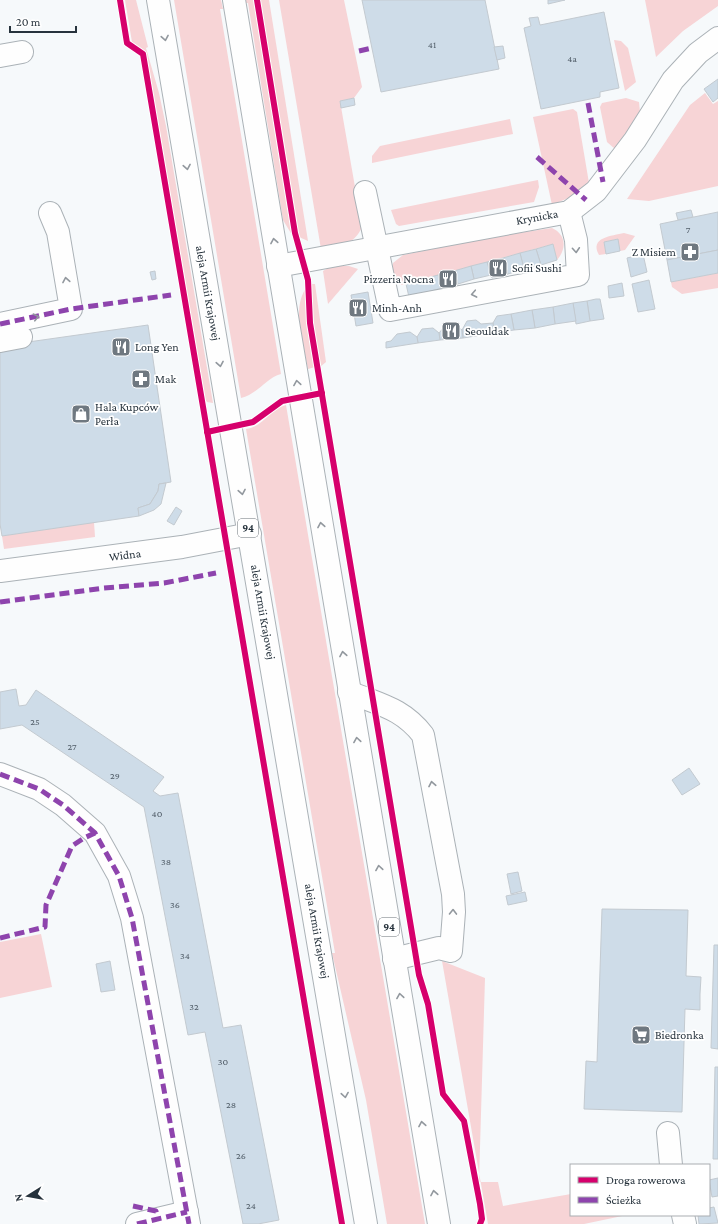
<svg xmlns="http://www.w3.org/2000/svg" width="718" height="1224" font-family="'Crimson Pro',serif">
  <rect width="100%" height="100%" fill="#f6f9fb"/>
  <g fill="#f7d4d6">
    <polygon points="125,0 136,0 148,47 146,48 159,93 166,126 213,403 207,402 204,398 145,51 132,42"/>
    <path d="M174,0H221L223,9H220L281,374C266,378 258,394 241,398Z"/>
    <polygon points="245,0 254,0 292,235 283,220 248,3 245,3"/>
    <polygon points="259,0 269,0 308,241 299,237"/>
    <path d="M279,0H344L362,87L354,98L340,101L362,227C354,246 338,246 321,249Z"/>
    <polygon points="645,0 718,0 718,6 683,31 656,57"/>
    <polygon points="614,40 621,41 628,48 636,82 625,91"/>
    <polygon points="705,93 713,104 718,101 718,186 649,201 627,199 690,105"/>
    <polygon points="626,98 639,102 640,112 615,149 607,142 600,107 602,103"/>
    <polygon points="573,109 577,112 589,183 573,196 552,205 533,117"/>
    <polygon points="510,119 513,134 372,163 372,156 380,146"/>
    <polygon points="538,180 539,187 534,202 399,226 396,224 391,210"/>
    <path d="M552,228C566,234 567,249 557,260L553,244L402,285C393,282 391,272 393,263L403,255L492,237Z"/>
    <path d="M624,233L635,236L625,250L620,251L617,239L604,242L606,254L599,255C589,237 612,236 624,233Z"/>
    <polygon points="341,266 349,266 358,269 328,304 323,271 330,267"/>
    <polygon points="718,273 718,288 682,294 672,287 671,282"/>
    <polygon points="312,284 315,284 326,362 320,367 312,322"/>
    <path d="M306,288L308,322L315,367L308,369C304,344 291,310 306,288Z"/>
    <path d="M286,405L425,1224H387L366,1100L332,953H335L246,429C265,426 269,409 286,405Z"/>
    <polygon points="94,522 95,537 4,549 2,536"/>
    <polygon points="41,934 52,987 0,998 0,942"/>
    <polygon points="442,961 485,978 479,1182 498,1182 503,1206 571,1194 571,1215 627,1215 584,1224 488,1224"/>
  </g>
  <g fill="#cedce8" stroke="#c3cad0">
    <polygon points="362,0 485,0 499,69 381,92"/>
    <polygon points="548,0 565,0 548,4"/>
    <polygon points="604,12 619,88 600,92 600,97 541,109 524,28 531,26 529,18 538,17 540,25"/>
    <polygon points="503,46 505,58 497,60 494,47"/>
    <polygon points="718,79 718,98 713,102 704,89"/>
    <polygon points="354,98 355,105 341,108 340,101"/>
    <polygon points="691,210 693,217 678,220 676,213"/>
    <polygon points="718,212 718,250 667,260 660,224"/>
    <polygon points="618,239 620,251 606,254 604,242"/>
    <polygon points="553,244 557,260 541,265 536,249"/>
    <polygon points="536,249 541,265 524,269 520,253"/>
    <polygon points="718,250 718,273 671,282 667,260"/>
    <polygon points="520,253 524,269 508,274 503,258"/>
    <polygon points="643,254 647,272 631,277 627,258"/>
    <polygon points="503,258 508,274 492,278 487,262"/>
    <polygon points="487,262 491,275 474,279 471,266"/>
    <polygon points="471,266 474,279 458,284 454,271"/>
    <polygon points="155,271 156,279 152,280 150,272"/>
    <polygon points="454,271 458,284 442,288 438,275"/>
    <polygon points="438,275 442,288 409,297 406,284"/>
    <polygon points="649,280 655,309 638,312 632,284"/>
    <polygon points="622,283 624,296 609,298 608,286"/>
    <polygon points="368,292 373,323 356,326 351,295"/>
    <polygon points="596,299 600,299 604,319 590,321 587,301"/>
    <polygon points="587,301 590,321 576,324 573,303"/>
    <polygon points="573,303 576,321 555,324 553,307"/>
    <polygon points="553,307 555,324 535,328 532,310"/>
    <polygon points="532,310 535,328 514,330 511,314"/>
    <polygon points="511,314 514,330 494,333 493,323 497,316"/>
    <polygon points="476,320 481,324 493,323 494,333 463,338 462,330 467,321"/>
    <polygon points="454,324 462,330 463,338 440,340 439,333 445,326"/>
    <polygon points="148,325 171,482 159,484 158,491 150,504 138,508 139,516 2,536 0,524 0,346"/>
    <polygon points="433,328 439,333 440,340 418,343 417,337 422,329"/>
    <polygon points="410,332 417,337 418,343 386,348 386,342 391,341 397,334"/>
    <polygon points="166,483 161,504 154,510 139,516 138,508 150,504 158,491 159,484"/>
    <polygon points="176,507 182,511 174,525 167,521"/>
    <polygon points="16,689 19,706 26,705 36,690 164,777 153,791 160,796 178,793 223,1028 241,1025 279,1220 258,1224 243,1224 205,1032 188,1035 144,807 22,725 0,729 0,692"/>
    <polygon points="689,768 700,784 682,795 672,780"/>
    <polygon points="518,872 522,891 511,894 507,874"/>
    <polygon points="525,892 527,901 508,905 506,896"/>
    <polygon points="602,909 688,910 686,976 701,977 700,994 700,1010 685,1009 682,1112 584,1109 586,1061 597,1062"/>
    <polygon points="714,945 718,945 718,1049 711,1048"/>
    <polygon points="110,961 115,990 101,992 96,964"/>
    <polygon points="715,1067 718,1067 718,1159 713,1159"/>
    <polygon points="718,1178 718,1196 712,1197 709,1180"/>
    <polygon points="714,1207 718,1223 699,1224 698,1215 709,1215 709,1208"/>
  </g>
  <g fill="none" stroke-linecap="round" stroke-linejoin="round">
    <g stroke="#abb2b7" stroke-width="24">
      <g id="minor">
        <polyline points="0,56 22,52"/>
        <polyline points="365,192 390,310 578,275 576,240 569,212"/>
        <polyline points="278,266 569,212 596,191 635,140 673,80 698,53 718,38"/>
        <polyline points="0,324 71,309 58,232 50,213"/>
        <polyline points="0,341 21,337"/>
        <polyline points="0,571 182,547 250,534"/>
        <path d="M349,692C380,705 402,708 423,735L453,894L454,912L451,951L439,948L394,959"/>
        <polyline points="0,774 39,789 63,805 95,833 119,876 132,918 189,1224"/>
        <polyline points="668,1133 671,1165"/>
        <polyline points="683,1215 685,1224"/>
        <polyline points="137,1224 187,1212"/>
      </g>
    </g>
    <g stroke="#abb2b7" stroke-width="24">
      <g id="major">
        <polyline points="158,0 366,1224"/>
        <polyline points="234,0 439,1224"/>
      </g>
    </g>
    <use href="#minor" stroke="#fefefe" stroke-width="22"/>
    <use href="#major" stroke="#fefefe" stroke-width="22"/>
    <g stroke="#8e44ad" stroke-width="5" stroke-dasharray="10 5" stroke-linecap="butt">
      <polyline points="359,51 372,48"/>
      <polyline points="588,103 603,182"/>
      <polyline points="537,157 586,200"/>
      <polyline points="0,324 71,309 171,295"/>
      <polyline points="0,602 104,588 164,583 216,573"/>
      <polyline points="0,774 39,789 63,805 95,833 119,876 132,918 189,1224"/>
      <polyline points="0,938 45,927 46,905 72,846 84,838 95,833"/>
      <polyline points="133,1206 156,1211 158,1219"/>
      <polyline points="137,1224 187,1212"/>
    </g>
    <g stroke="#fff" stroke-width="8">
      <g id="cycleway">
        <polyline points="120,0 127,43 143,54 342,1224"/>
        <polyline points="257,0 295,233 308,280 310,323 419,975 428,1004 443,1094 464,1121 480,1204 482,1219 480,1224"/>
        <polyline points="207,432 253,422 282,401 322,393"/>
      </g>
    </g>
    <use href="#cycleway" stroke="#d6006c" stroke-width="6"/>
  </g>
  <defs><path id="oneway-chevron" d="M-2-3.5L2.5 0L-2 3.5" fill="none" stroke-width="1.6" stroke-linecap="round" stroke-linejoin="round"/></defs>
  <g stroke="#92989e">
    <use href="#oneway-chevron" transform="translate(165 38) rotate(80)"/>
    <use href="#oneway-chevron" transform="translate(187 167) rotate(80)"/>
    <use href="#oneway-chevron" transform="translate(274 241) rotate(-100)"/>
    <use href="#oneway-chevron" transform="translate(576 250) rotate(86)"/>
    <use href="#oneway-chevron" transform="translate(66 280) rotate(-100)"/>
    <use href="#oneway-chevron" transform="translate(474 294) rotate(169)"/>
    <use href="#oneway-chevron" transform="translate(36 317) rotate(-13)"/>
    <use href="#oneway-chevron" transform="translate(220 364) rotate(80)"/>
    <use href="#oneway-chevron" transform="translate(297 383) rotate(-99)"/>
    <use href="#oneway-chevron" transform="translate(242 492) rotate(80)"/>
    <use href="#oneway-chevron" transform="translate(321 525) rotate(-100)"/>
    <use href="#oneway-chevron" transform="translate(343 654) rotate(-100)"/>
    <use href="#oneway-chevron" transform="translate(357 740) rotate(-99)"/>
    <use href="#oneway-chevron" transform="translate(432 784) rotate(-101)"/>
    <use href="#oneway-chevron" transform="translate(379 868) rotate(-99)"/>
    <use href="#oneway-chevron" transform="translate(453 912) rotate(-89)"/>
    <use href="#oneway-chevron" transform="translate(400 996) rotate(-99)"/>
    <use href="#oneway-chevron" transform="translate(345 1095) rotate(81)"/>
    <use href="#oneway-chevron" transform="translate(422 1124) rotate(-100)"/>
    <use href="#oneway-chevron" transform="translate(434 1193) rotate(-100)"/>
  </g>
  <defs>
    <g id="pharmacy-square" transform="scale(1)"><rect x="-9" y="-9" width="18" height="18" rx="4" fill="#6f7880" stroke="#fff"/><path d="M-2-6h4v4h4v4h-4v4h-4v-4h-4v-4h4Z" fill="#fff"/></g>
    <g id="restaurant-square" transform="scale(1)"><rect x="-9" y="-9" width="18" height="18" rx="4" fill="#6f7880" stroke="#fff"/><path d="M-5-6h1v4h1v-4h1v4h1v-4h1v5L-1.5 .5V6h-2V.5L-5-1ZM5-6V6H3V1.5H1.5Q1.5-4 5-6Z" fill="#fff"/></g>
    <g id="shop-square" transform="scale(1)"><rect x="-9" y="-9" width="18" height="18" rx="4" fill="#6f7880" stroke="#fff"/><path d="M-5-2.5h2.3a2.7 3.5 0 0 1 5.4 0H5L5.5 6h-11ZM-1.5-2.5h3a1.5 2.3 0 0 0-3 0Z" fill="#fff"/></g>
    <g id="supermarket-square" transform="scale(1)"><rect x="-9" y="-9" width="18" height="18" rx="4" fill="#6f7880" stroke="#fff"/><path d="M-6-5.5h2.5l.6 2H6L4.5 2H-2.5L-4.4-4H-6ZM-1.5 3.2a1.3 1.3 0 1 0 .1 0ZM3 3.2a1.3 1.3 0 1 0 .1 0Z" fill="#fff"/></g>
  </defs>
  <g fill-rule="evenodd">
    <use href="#pharmacy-square" x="690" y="252"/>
    <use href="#restaurant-square" x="498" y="268"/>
    <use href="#restaurant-square" x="448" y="279"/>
    <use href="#restaurant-square" x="358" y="308"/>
    <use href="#restaurant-square" x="451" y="331"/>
    <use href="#restaurant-square" x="121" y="347"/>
    <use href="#pharmacy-square" x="141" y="379"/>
    <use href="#shop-square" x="81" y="414"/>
    <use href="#supermarket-square" x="641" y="1035"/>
  </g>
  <g text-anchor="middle" stroke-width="3.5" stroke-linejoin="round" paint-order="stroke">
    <g font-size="10" fill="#515d68">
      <text x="432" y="48">41</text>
      <text x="572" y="62">4a</text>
      <text x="688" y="233">7</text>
      <text x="35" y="725">25</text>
      <text x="72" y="750">27</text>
      <text x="115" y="779">29</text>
      <text x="157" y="817">40</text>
      <text x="166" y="865">38</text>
      <text x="175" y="908">36</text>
      <text x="185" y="959">34</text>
      <text x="194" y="1010">32</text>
      <text x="223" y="1065">30</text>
      <text x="231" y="1108">28</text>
      <text x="241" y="1159">26</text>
      <text x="251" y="1209">24</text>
    </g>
    <g fill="#fff" stroke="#687077" stroke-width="1">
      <rect x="238" y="519" width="20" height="18" rx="3"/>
      <rect x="379" y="918" width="20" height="18" rx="3"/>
    </g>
    <g font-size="11" font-weight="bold" fill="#27333d">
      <text x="248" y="532">94</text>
      <text x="389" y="931">94</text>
    </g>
    <g font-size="12" fill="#27333d" stroke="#fff">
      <text transform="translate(537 217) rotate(-10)" y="4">Krynicka</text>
      <text transform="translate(208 293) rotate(80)" y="4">aleja Armii Krajowej</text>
      <text transform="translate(125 555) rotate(-7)" y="4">Widna</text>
      <text transform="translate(263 612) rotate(80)" y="4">aleja Armii Krajowej</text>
      <text transform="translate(317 931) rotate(80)" y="4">aleja Armii Krajowej</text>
    </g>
    <g font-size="12" fill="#27333d" stroke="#fff" text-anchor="start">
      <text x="676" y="256" text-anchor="end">Z Misiem</text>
      <text x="512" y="272">Sofii Sushi</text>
      <text x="434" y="283" text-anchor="end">Pizzeria Nocna</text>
      <text x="372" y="312">Minh-Anh</text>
      <text x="465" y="335">Seouldak</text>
      <text x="135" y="351">Long Yen</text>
      <text x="155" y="383">Mak</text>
      <text x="95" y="411">Hala Kupców<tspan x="95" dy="14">Perła</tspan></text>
      <text x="655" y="1039">Biedronka</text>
    </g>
  </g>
  <rect x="570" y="1164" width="140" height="52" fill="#ffffff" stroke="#a9adb1"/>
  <rect x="578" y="1177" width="20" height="6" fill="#d6006c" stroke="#a9adb1"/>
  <text x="606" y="1184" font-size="12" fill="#27333d">Droga rowerowa</text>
  <rect x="578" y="1197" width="20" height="6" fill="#8e44ad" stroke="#a9adb1"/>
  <text x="606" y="1204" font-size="12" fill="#27333d">Ścieżka</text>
  <g transform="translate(28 1196) rotate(259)" stroke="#ffffff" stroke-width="3" paint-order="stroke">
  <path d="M0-3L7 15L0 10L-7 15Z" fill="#27333d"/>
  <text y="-6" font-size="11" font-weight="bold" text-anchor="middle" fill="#27333d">N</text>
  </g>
  <path d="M10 26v6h66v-6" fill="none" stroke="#27333d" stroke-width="2"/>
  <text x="16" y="26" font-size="12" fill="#27333d" stroke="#ffffff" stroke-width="3" paint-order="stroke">20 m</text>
</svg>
